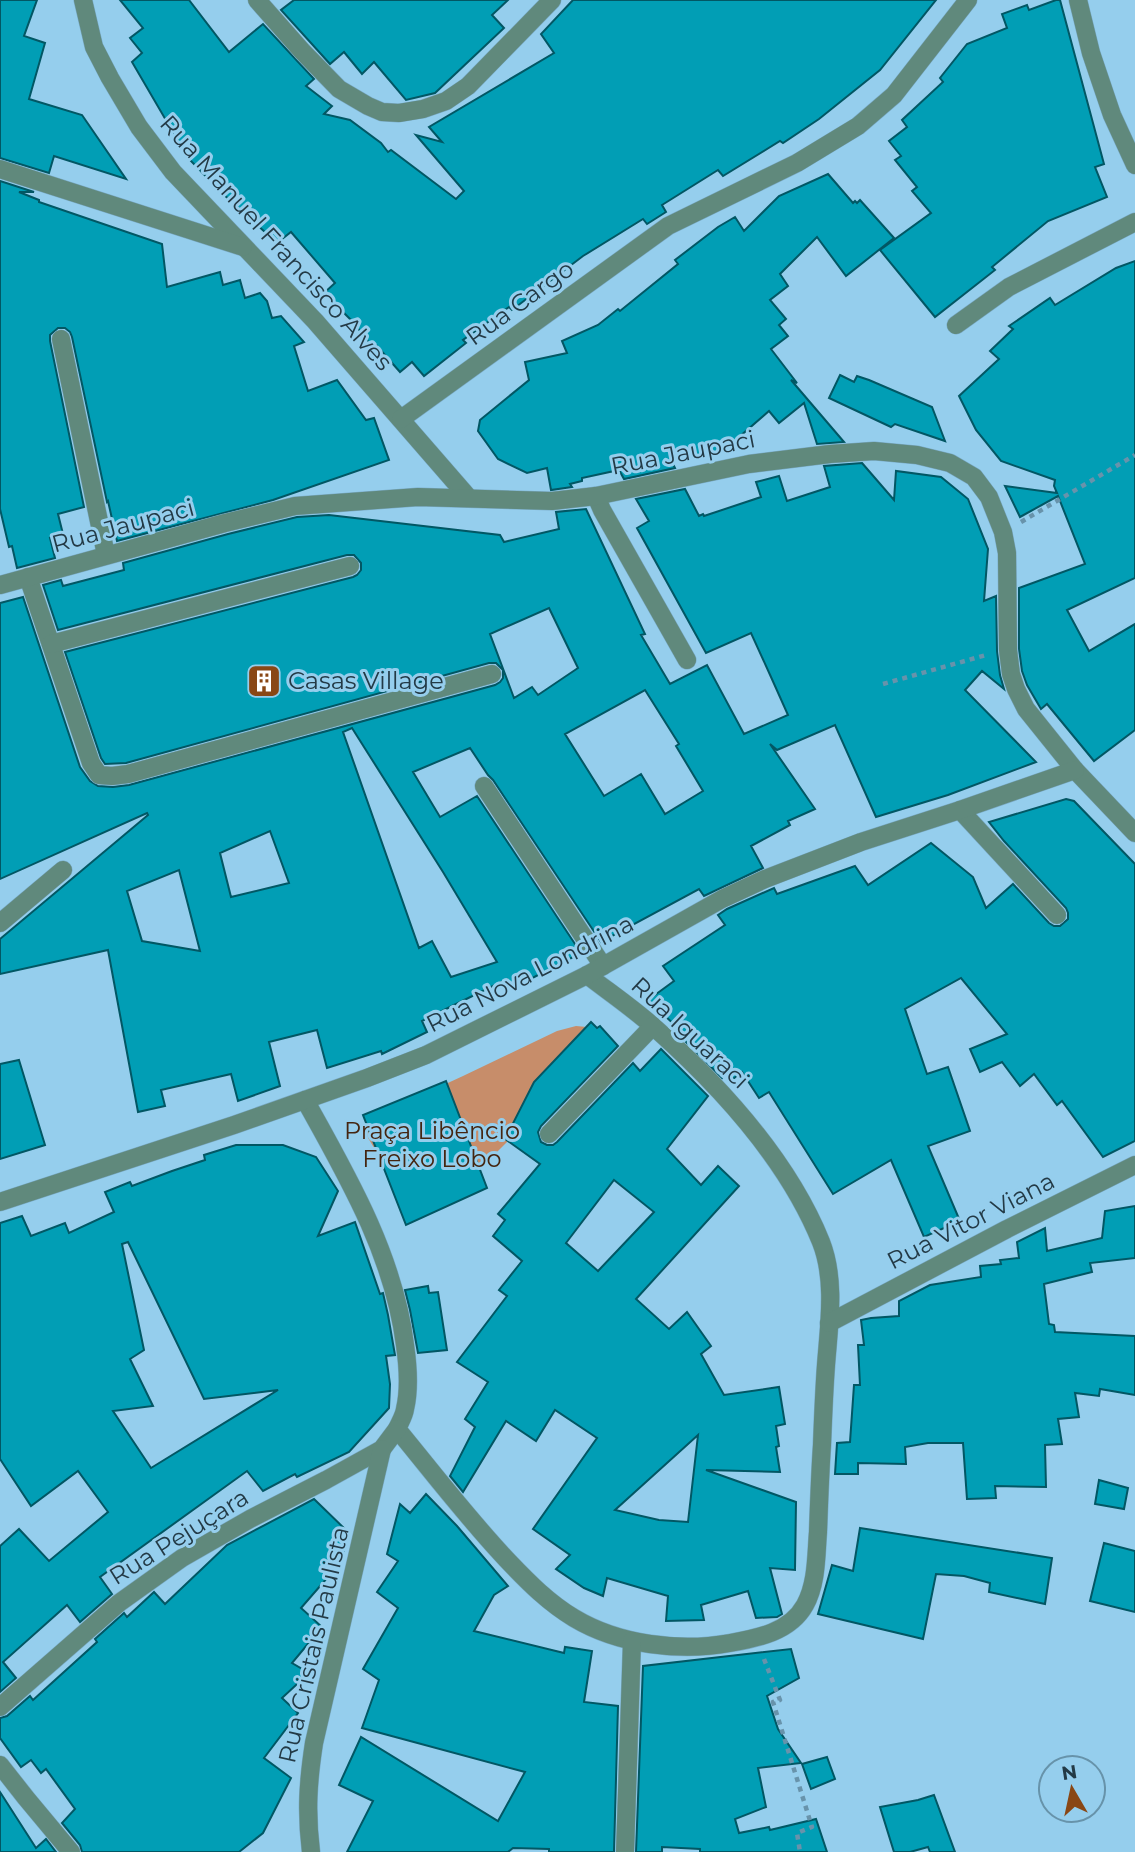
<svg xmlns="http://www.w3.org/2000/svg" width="1135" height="1852" font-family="Montserrat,sans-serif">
  <rect width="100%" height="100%" fill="#95ceed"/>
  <polygon fill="#c78d6a" points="576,1026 587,1027 609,1040 469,1180 414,1222 390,1174 362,1128 374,1117 463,1076 557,1031"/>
  <g fill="#019eb5" stroke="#025764" stroke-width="2" fill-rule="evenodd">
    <polygon points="0,0 37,0 24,36 45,43 29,99 82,115 126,179 54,156 49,173 0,158"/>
    <polygon points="120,0 189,0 229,52 263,24 314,79 306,86 332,106 324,114 350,120 381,143 388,152 391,150 456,199 464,191 416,135 442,142 429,127 554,53 541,34 573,0 936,0 880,70 819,119 783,143 780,141 723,176 718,170 662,205 666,212 647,224 643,219 583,256 512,310 509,307 463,340 466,343 424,376 412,362 400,372 377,346 374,349 353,322 324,293 335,283 291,232 277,243 222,193 188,158 132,62 142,53 130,38 143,28"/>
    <polygon points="294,0 508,0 492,15 504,28 435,93 406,100 374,62 362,74 344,52 330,64 281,10"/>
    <polygon points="1056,0 1060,0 1104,164 1095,167 1107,197 1048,221 992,267 995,270 935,317 880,250 931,213 912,191 917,187 895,160 901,156 889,141 907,127 902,120 943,82 940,78 967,44 1007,28 1002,14 1027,5 1029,10"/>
    <polygon points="828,174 853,203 855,201 857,203 860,200 894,238 846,276 817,237 780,274 788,286 770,300 786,319 779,325 788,336 771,349 797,383 791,380 844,442 817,444 804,403 779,423 769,411 724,450 671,460 675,468 624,479 619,470 582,478 582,481 570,484 572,487 551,490 547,468 527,473 498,459 478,431 480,420 529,380 525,362 567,353 562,341 598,325 618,309 620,311 678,264 675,260 718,227 735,217 744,231 779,196"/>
    <polygon points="0,181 34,192 19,192 39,200 39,202 162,244 167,287 220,272 223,285 240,280 245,298 260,293 267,301 272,318 281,316 304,342 294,346 308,391 337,380 366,420 374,418 389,460 273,500 117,541 108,501 107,502 72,337 70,332 65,328 58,328 50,335 50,341 84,507 58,514 63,534 50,538 55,558 17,568 12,546 9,547 0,509"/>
    <polygon points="1135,261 1135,578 1067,610 1089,651 1135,624 1135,730 1094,761 1047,704 1041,709 1027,685 1022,671 1019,649 1019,588 1085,564 1058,496 1020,517 1005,486 1057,493 1054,486 1055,480 1001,461 976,430 959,396 999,359 990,351 1013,329 1009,326 1050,298 1055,305 1116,268"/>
    <polygon points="840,375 854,382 857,376 869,380 932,407 945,441 895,424 891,427 829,398"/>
    <path d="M862,463L894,500L896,471L941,477L968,499L988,549L984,601L996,596L997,651L1000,675L1004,689L982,671L965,690L1036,762L948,795L876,817L835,725L777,750L770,744L815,809L788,821L790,825L751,846L763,868L704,896L699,889L601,942L493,780L488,775L470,748L413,772L440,817L477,796L581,953L513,988L507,979L450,1007L422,1021L427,1032L382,1054L381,1051L327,1068L317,1030L269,1042L280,1086L238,1101L231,1074L161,1090L165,1106L138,1112L108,950L0,974V939L148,815L147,813L0,879V603L23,597L80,767L90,781L98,786L113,787L129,785L495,685L500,682L503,678V670L496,663H489L126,763L105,764L101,758L65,652L353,577L357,575L361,570V563L354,555H347L58,630L43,585L61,580L63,586L124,570L123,563L228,534L297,517L329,515L500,535L504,542L559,529L556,512L586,509L645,634L641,635L670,684L707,665L744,734L788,715L771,677L751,633L706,653L637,528L649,521L636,499L685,489L699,516L703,514L704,516L761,497L756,482L779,476L787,501L830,487L824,466ZM549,608L578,668L538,695L532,687L514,698L490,634ZM645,690L679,744L676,746L703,791L665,814L641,774L604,796L565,734ZM352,728L443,872L497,962L451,977L432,941L419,948L343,732ZM270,831L289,883L231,897L220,853ZM179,870L200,951L142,941L127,891Z"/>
    <polygon points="1066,799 1074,801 1135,864 1135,1141 1103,1157 1062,1101 1057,1105 1034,1074 1020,1086 1002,1062 980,1072 970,1049 1007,1034 961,978 905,1009 927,1074 948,1067 970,1131 928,1146 960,1221 924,1237 891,1160 833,1194 769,1092 759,1098 742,1072 733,1079 726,1072 722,1078 676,1032 679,1029 648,1000 674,981 663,966 725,925 718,915 727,909 774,888 777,894 855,866 868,885 931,843 973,877 986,908 1013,884 1049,923 1054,926 1060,926 1068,919 1068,913 1066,908 1004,841 989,822"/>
    <path d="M591,1022L597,1028L600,1026L618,1046L541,1126L538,1132L541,1142L547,1145H553L557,1142L633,1063L640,1071L661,1049L708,1096L667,1149L701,1185L718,1166L739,1186L636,1299L669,1329L687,1312L711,1346L701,1354L724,1395L779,1387L785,1424L776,1426L779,1446L776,1447L780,1472L706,1470L796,1502L795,1570L770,1568L782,1614L777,1617L756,1618L748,1591L701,1605L704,1620L666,1621L668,1596L607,1578L603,1596L584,1588L556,1569L570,1555L533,1529L597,1438L555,1410L536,1441L506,1421L463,1492L450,1476L475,1427L465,1419L488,1382L457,1362L507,1296L499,1290L522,1261L493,1236L505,1220L498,1214L540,1164L505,1139L534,1082ZM614,1180L654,1212L598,1271L566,1243ZM698,1435L688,1522L659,1520L615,1510Z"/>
    <polygon points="19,1060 45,1145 0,1159 0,1064"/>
    <polygon points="446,1081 487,1188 406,1225 363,1115"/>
    <path d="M236,1145H283L316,1157L338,1191L318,1236L355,1222L380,1294L383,1293L388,1315L395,1355L386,1356L390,1384L389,1408L349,1452L297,1477L295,1474L263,1491L247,1471L100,1577L112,1594L80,1622L67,1605L3,1662L16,1678L0,1692V1546L19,1529L49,1561L108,1512L78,1471L31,1506L0,1459V1223L22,1216L31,1236L65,1223L69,1233L114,1212L105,1192L130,1182L132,1186L172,1171L205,1160L204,1155ZM128,1242L204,1399L278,1390L151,1468L113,1411L153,1406L130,1359L144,1350L122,1244Z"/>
    <polygon points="1135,1206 1135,1258 1090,1263 1092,1272 1044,1284 1049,1324 1054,1325 1055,1332 1135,1336 1135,1395 1100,1389 1099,1396 1075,1393 1079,1417 1058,1419 1062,1444 1045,1445 1046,1487 995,1486 996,1498 967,1499 963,1443 928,1443 905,1447 906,1464 858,1463 858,1474 835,1474 837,1443 850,1442 854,1385 860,1385 858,1345 864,1345 861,1320 871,1318 899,1316 899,1301 930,1285 981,1277 980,1266 1001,1264 1000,1260 1019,1258 1017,1242 1045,1228 1047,1251 1102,1238 1105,1211"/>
    <polygon points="428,1286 429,1293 438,1292 447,1350 418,1353 410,1310 405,1290"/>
    <polygon points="1099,1480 1128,1488 1124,1509 1095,1504"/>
    <polygon points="426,1494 457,1526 508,1586 494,1595 474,1631 564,1653 565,1647 592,1651 584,1702 618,1706 614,1852 549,1852 549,1849 513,1848 508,1852 347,1852 373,1801 339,1785 361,1737 498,1821 525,1772 362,1728 379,1680 363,1669 398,1608 377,1592 398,1561 387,1554 400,1504 410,1513"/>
    <polygon points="314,1499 348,1532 341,1562 301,1608 322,1627 292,1663 309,1673 282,1698 298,1713 264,1758 291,1778 263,1833 239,1852 82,1852 80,1845 62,1823 75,1809 46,1769 41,1773 31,1760 21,1767 0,1738 0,1718 7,1716 30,1696 33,1700 97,1642 95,1639 124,1613 127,1617 154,1592 165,1604 227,1545"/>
    <polygon points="860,1528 1052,1558 1045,1604 989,1592 990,1583 964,1576 936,1574 923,1639 818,1614 832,1565 853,1571"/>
    <polygon points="1104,1543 1135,1551 1135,1612 1090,1601"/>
    <polygon points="791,1649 799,1678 767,1696 778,1729 801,1763 758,1768 766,1807 735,1819 739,1833 769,1827 770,1830 816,1819 827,1852 700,1852 700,1849 662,1847 662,1852 636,1852 643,1666"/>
    <polygon points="827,1757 835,1779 811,1789 802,1764"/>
    <polygon points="0,1792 36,1848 46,1839 56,1852 0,1852"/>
    <polygon points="934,1795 955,1852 930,1852 928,1847 910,1852 894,1852 880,1807 918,1800"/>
  </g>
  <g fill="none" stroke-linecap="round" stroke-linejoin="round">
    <g stroke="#7aaac5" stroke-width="19">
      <g id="minor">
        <polyline points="83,0 94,47 110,78 139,127 173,172 315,321 468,497"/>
        <polyline points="257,0 302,51 339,89 368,106 382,112 399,113 423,109 446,101 468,86 552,0"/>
        <polyline points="1078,0 1091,53 1112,115 1135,165"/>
        <polyline points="0,169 243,247"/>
        <polyline points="956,325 1009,287 1135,222"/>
        <polyline points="61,339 106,555"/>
        <polyline points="401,419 668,226 797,163 858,126 894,95 968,0"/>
        <polyline points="596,496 602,510 687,660"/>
        <polyline points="28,577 91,763 99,775 112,776 128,774 492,674"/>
        <polyline points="0,585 225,523 295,506 418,497 552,501 596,496 749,464 830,454 874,451 917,455 950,463 974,477 989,497 1003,532 1007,553 1008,650 1011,674 1016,689 1026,709 1075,770 1135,833"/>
        <polyline points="51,644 350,566"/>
        <polyline points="484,786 603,966"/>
        <polyline points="960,810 1057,915"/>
        <polyline points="0,923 63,870"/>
        <path d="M305,1100C348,1177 394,1256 405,1345C408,1366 410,1388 405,1409C404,1416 400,1422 397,1429C434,1474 469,1520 509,1562C529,1583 549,1603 574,1618C619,1645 680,1652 730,1643C758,1638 790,1632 805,1605C817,1583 816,1556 818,1532C819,1503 820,1474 822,1445C823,1419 824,1392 826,1365C829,1325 836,1280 821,1242C788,1160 720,1086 655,1028C634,1009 609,992 587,975"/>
        <polyline points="549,1134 653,1026"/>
        <polyline points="0,1202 234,1125 367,1078 426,1055 587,975 722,899 765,879 861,842 960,810 1075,770"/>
        <polyline points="829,1323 1007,1229 1135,1165"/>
        <polyline points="0,1707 119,1603 182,1558 250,1519 326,1480 382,1449 397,1429"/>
        <polyline points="0,1765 26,1798 71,1852"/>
        <path d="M311,1852C306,1812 308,1782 314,1743L382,1449"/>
        <polyline points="625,1852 632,1641"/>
      </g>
    </g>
    <g stroke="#6893ab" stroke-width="4.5" stroke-dasharray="5 5" stroke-linecap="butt">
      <polyline points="1021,522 1135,455"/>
      <polyline points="883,684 986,655"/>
      <polyline points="764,1659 780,1700 773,1702 812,1827 797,1833 800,1852"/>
    </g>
    <use href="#minor" stroke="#60897c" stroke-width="18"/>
  </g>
  <defs>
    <g id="building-square" transform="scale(1.75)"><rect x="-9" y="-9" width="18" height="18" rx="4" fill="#894715" stroke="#95ceed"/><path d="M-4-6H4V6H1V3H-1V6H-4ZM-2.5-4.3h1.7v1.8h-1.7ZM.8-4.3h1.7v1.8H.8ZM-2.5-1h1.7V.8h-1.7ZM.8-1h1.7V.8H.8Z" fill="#fff"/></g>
  </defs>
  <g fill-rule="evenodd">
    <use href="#building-square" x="264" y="681"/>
  </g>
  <g text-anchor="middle" stroke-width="6" stroke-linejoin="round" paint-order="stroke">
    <g font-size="24" fill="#233a46" stroke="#95ceed">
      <text transform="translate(276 243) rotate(48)" y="8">Rua Manuel Francisco Alves</text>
      <text transform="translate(520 303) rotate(-36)" y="8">Rua Cargo</text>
      <text transform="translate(683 453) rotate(-11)" y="8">Rua Jaupaci</text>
      <text transform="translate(123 526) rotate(-15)" y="8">Rua Jaupaci</text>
      <text transform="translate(530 974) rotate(-27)" y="8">Rua Nova Londrina</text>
      <text transform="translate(690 1033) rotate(43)" y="8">Rua Iguaraci</text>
      <text transform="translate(971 1221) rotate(-27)" y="8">Rua Vitor Viana</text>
      <text transform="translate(179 1537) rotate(-32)" y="8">Rua Pejuçara</text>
      <text transform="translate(314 1645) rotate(-77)" y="8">Rua Cristais Paulista</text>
    </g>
    <g font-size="24" fill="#233a46" stroke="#95ceed" text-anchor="start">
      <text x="288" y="689">Casas Village</text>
    </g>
    <g font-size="24" fill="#442510" stroke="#95ceed">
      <text x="432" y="1139">Praça Libêncio<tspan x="432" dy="28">Freixo Lobo</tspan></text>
    </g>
  </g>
  <g transform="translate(1072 1789) rotate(351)"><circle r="33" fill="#95ceed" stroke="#6793aa" stroke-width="2"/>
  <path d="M0-5L12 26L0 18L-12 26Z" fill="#894715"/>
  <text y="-10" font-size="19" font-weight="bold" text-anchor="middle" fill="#233a46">N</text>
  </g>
</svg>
